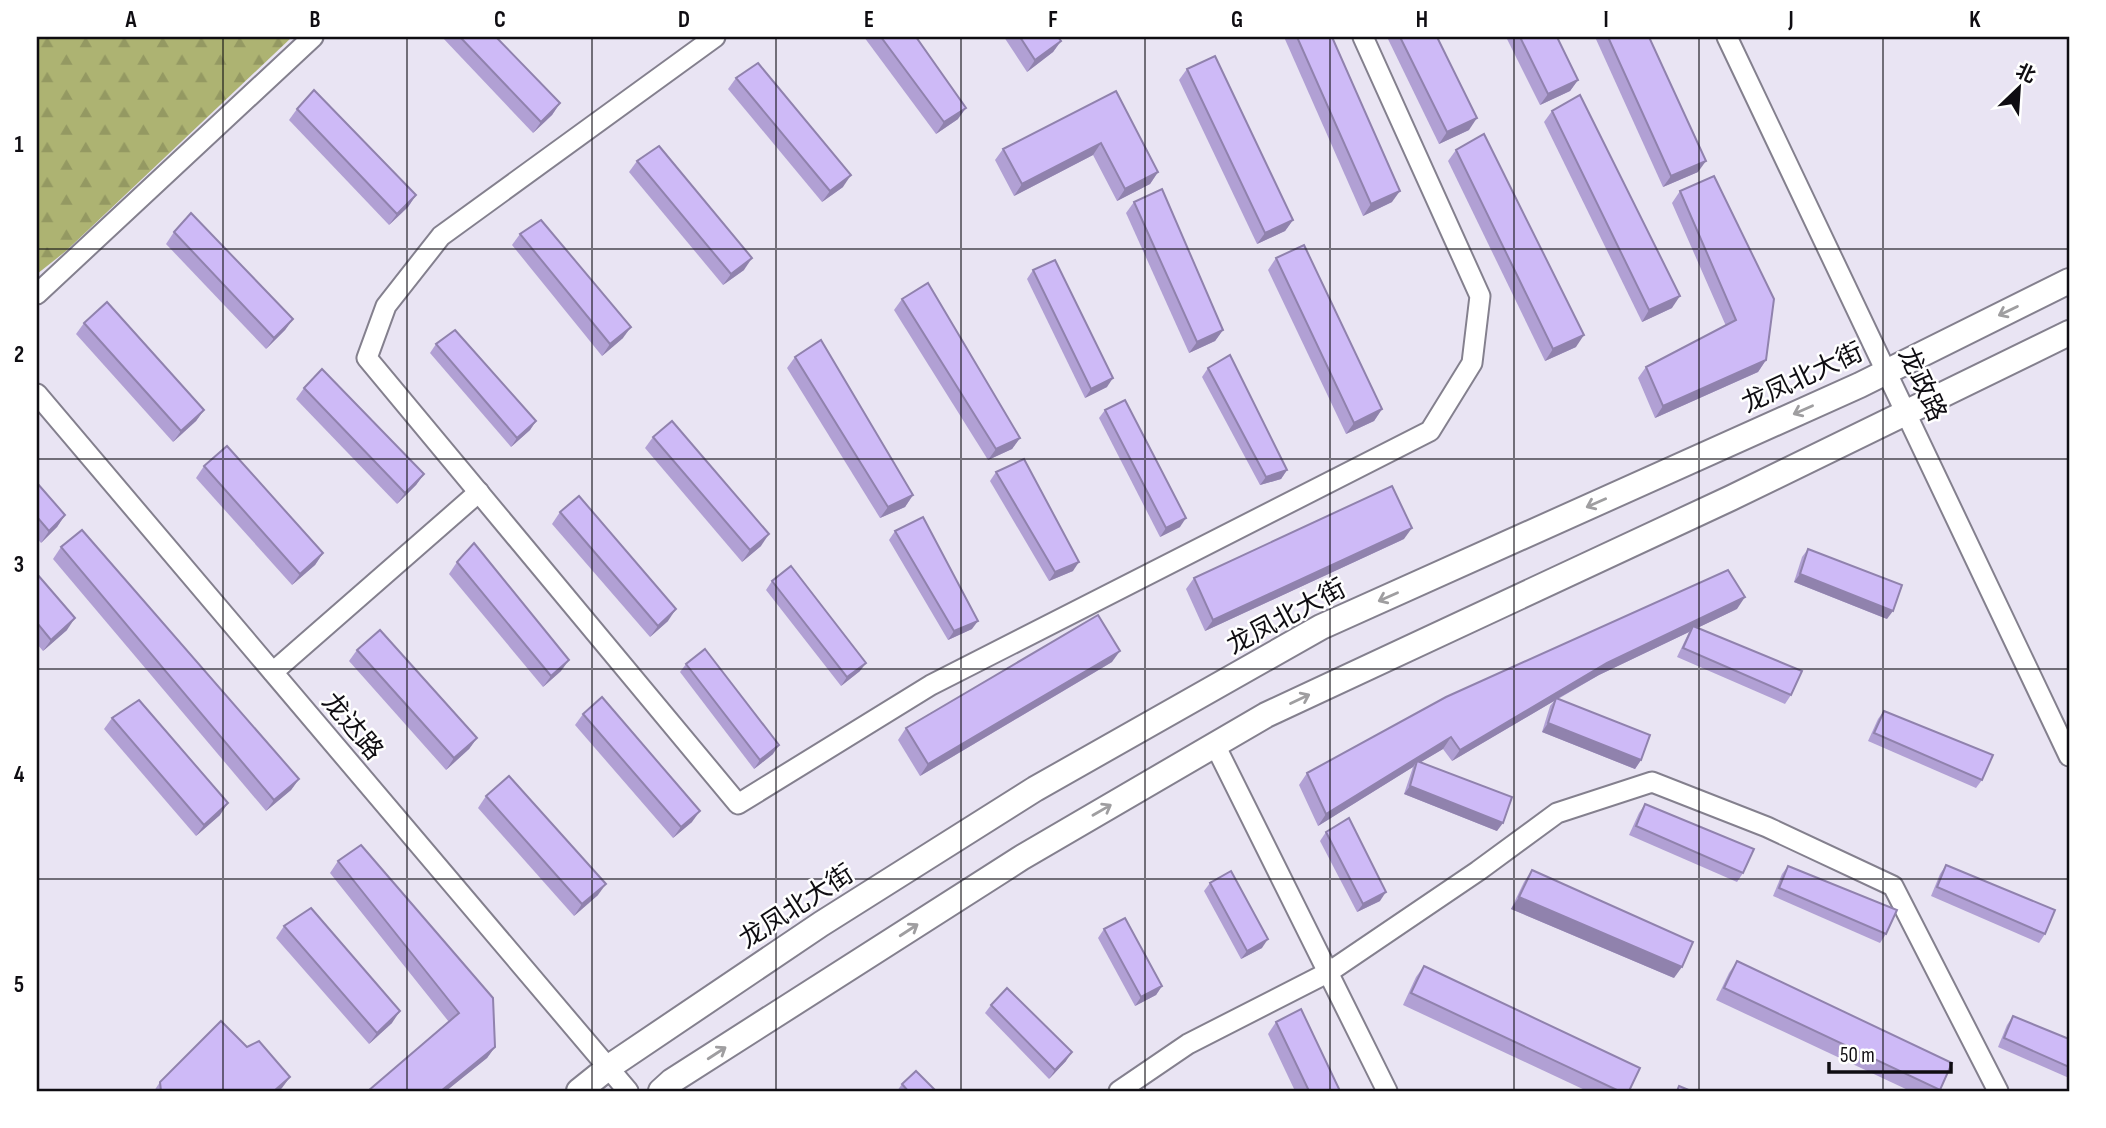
<svg xmlns="http://www.w3.org/2000/svg" width="2106" height="1128" font-family="'Sofia Sans Condensed','Noto Sans SC',sans-serif">
  <defs>
    <pattern id="forest-firs" width="22" height="20" patternUnits="userSpaceOnUse" patternTransform="scale(1.75)"><rect width="22" height="20" fill="#adb372"/><path d="M5 1l3.5 6h-7zM16 11l3.5 6h-7z" fill="#949962"/></pattern>
  </defs>
  <rect width="100%" height="100%" fill="#e9e4f3"/>
  <polygon fill="url(#forest-firs)" points="37,37 292,37 66,251 37,274"/>
  <g fill="none" stroke-linecap="round" stroke-linejoin="round">
    <g stroke="#84808e" stroke-width="23">
      <g id="minor">
        <polyline points="715,37 441,236 386,306 367,358 738,804 931,685 1430,431 1472,363 1480,296 1363,37"/>
        <polyline points="1727,37 2069,756"/>
        <polyline points="37,294 313,37"/>
        <polyline points="37,394 628,1091"/>
        <polyline points="273,672 479,492"/>
        <polyline points="1215,745 1387,1091"/>
        <polyline points="1119,1091 1188,1044 1329,972 1478,871 1557,813 1652,782 1767,827 1893,886 1998,1091"/>
      </g>
    </g>
    <g stroke="#84808e" stroke-width="28">
      <g id="major">
        <polyline points="579,1091 609,1067 821,924 1035,789 1321,627 1860,385 2069,281"/>
        <polyline points="661,1091 672,1081 1021,858 1266,715 1731,498 2069,333"/>
      </g>
    </g>
    <use href="#minor" stroke="#fff" stroke-width="19"/>
    <use href="#major" stroke="#fff" stroke-width="24"/>
  </g>
  <g fill="#b1a0d4">
    <polygon points="442,37 496,37 560,103 552,115 533,133"/>
    <polygon points="864,37 916,37 958,119 936,134"/>
    <polygon points="1004,37 1058,37 1061,41 1053,52 1027,72"/>
    <polygon points="1284,37 1332,37 1392,202 1363,216"/>
    <polygon points="1387,37 1437,37 1469,130 1439,144"/>
    <polygon points="1506,37 1557,37 1578,80 1570,91 1540,105"/>
    <polygon points="1595,37 1649,37 1698,172 1663,187"/>
    <polygon points="1187,69 1293,220 1285,231 1257,244 1179,80"/>
    <polygon points="736,78 843,187 822,202 728,89"/>
    <polygon points="1116,91 1158,172 1150,184 1117,201 1093,155 1014,196 995,160 1003,149"/>
    <polygon points="297,109 416,195 408,207 389,225 289,120"/>
    <polygon points="1552,111 1672,308 1642,322 1544,122"/>
    <polygon points="1456,150 1576,347 1545,361 1448,161"/>
    <polygon points="637,161 744,270 723,285 629,172"/>
    <polygon points="1680,191 1766,360 1758,372 1655,418 1638,378 1646,367 1726,326 1672,203"/>
    <polygon points="1134,202 1223,330 1215,341 1189,353 1126,213"/>
    <polygon points="174,232 293,319 285,330 266,349 166,244"/>
    <polygon points="520,234 623,338 602,356 512,245"/>
    <polygon points="1276,258 1382,409 1374,421 1346,434 1268,270"/>
    <polygon points="1033,270 1107,387 1085,398 1027,279"/>
    <polygon points="902,299 1020,438 1012,449 988,460 894,310"/>
    <polygon points="84,323 204,410 196,421 173,442 76,334"/>
    <polygon points="436,344 536,421 530,430 511,447 430,353"/>
    <polygon points="795,357 913,495 905,507 880,518 787,368"/>
    <polygon points="1208,368 1287,470 1281,479 1260,485 1202,377"/>
    <polygon points="304,388 424,474 416,485 397,504 296,399"/>
    <polygon points="1105,410 1180,527 1160,537 1099,418"/>
    <polygon points="653,437 761,546 742,562 645,448"/>
    <polygon points="204,466 323,553 315,565 292,585 196,478"/>
    <polygon points="996,472 1073,571 1049,581 990,481"/>
    <polygon points="37,483 65,515 57,527 41,543 37,538"/>
    <polygon points="560,512 668,621 650,637 552,524"/>
    <polygon points="895,531 972,629 948,640 889,540"/>
    <polygon points="1404,539 1205,631 1186,589 1194,578"/>
    <polygon points="61,547 299,779 291,790 266,811 53,559"/>
    <polygon points="1808,549 1887,619 1794,582 1802,557"/>
    <polygon points="457,562 561,671 543,687 449,574"/>
    <polygon points="37,574 67,630 43,651 37,644"/>
    <polygon points="772,581 860,671 841,686 766,590"/>
    <polygon points="1737,609 1697,628 1791,695 1785,704 1677,657 1689,632 1599,675 1558,699 1641,760 1635,769 1542,732 1550,706 1554,701 1452,761 1443,749 1421,762 1497,831 1404,794 1413,767 1318,826 1299,785 1307,773"/>
    <polygon points="357,650 477,738 469,749 446,770 349,661"/>
    <polygon points="1112,662 920,776 898,740 906,728"/>
    <polygon points="686,664 773,754 754,769 680,672"/>
    <polygon points="1884,711 1982,780 1976,788 1868,741 1878,719"/>
    <polygon points="583,714 692,822 673,838 575,725"/>
    <polygon points="112,718 220,815 196,836 104,729"/>
    <polygon points="486,796 598,895 574,916 478,808"/>
    <polygon points="1645,804 1743,873 1737,882 1629,835 1639,813"/>
    <polygon points="1326,832 1380,901 1357,912 1320,841"/>
    <polygon points="338,861 495,1047 487,1058 446,1091 368,1091 449,1022 330,873"/>
    <polygon points="1946,865 2045,934 2039,943 1931,896 1940,874"/>
    <polygon points="1788,866 1886,934 1880,943 1773,896 1782,874"/>
    <polygon points="1532,870 1674,978 1511,909 1524,882"/>
    <polygon points="1210,883 1262,948 1241,959 1204,891"/>
    <polygon points="284,926 392,1023 369,1044 276,938"/>
    <polygon points="1104,929 1162,986 1156,995 1135,1006 1098,938"/>
    <polygon points="1737,961 1940,1090 1939,1091 1910,1091 1716,1000 1729,973"/>
    <polygon points="1424,966 1629,1091 1587,1091 1403,1005 1416,977"/>
    <polygon points="991,1005 1066,1061 1049,1079 985,1013"/>
    <polygon points="2013,1016 2069,1039 2069,1078 1998,1047 2007,1025"/>
    <polygon points="1276,1022 1340,1091 1295,1091 1268,1034"/>
    <polygon points="247,1047 290,1077 279,1091 154,1091 160,1082"/>
    <polygon points="902,1084 936,1091 897,1091"/>
  </g>
  <g fill="#9082ad">
    <polygon points="1061,41 1053,52 1027,72 1035,60"/>
    <polygon points="1578,80 1570,91 1540,105 1548,94"/>
    <polygon points="560,103 552,115 533,133 541,122"/>
    <polygon points="966,108 958,119 936,134 944,122"/>
    <polygon points="1477,118 1469,130 1439,144 1447,132"/>
    <polygon points="1101,143 1093,155 1014,196 1022,184"/>
    <polygon points="1706,161 1698,172 1663,187 1671,176"/>
    <polygon points="1158,172 1150,184 1117,201 1125,189"/>
    <polygon points="851,175 843,187 822,202 830,191"/>
    <polygon points="1400,191 1392,202 1363,216 1371,204"/>
    <polygon points="416,195 408,207 389,225 397,214"/>
    <polygon points="1293,220 1285,231 1257,244 1265,233"/>
    <polygon points="752,258 744,270 723,285 731,274"/>
    <polygon points="1680,296 1672,308 1642,322 1649,310"/>
    <polygon points="293,319 285,330 266,349 274,338"/>
    <polygon points="631,327 623,338 602,356 610,344"/>
    <polygon points="1223,330 1215,341 1189,353 1197,342"/>
    <polygon points="1584,335 1576,347 1545,361 1553,349"/>
    <polygon points="1766,360 1758,372 1655,418 1663,406"/>
    <polygon points="1113,378 1107,387 1085,398 1091,389"/>
    <polygon points="1382,409 1374,421 1346,434 1354,423"/>
    <polygon points="204,410 196,421 173,442 181,431"/>
    <polygon points="536,421 530,430 511,447 517,438"/>
    <polygon points="1020,438 1012,449 988,460 996,449"/>
    <polygon points="1287,470 1281,479 1260,485 1266,477"/>
    <polygon points="424,474 416,485 397,504 405,493"/>
    <polygon points="913,495 905,507 880,518 888,507"/>
    <polygon points="65,515 57,527 41,543 49,531"/>
    <polygon points="1186,518 1180,527 1160,537 1166,528"/>
    <polygon points="1412,528 1404,539 1205,631 1213,620"/>
    <polygon points="769,534 761,546 742,562 750,550"/>
    <polygon points="323,553 315,565 292,585 300,574"/>
    <polygon points="1079,562 1073,571 1049,581 1055,572"/>
    <polygon points="1800,574 1893,611 1887,619 1794,582"/>
    <polygon points="1745,597 1737,609 1691,631 1693,626 1689,632 1599,675 1555,700 1556,698 1554,701 1452,761 1460,750 1607,663"/>
    <polygon points="676,609 668,621 650,637 658,626"/>
    <polygon points="75,618 67,630 43,651 51,640"/>
    <polygon points="978,621 972,629 948,640 954,631"/>
    <polygon points="1120,651 1112,662 920,776 928,764"/>
    <polygon points="569,660 561,671 543,687 551,676"/>
    <polygon points="866,663 860,671 841,686 847,677"/>
    <polygon points="1548,723 1641,760 1635,769 1542,732"/>
    <polygon points="1451,737 1443,749 1416,765 1417,761 1413,767 1318,826 1326,814"/>
    <polygon points="477,738 469,749 446,770 454,758"/>
    <polygon points="779,745 773,754 754,769 760,760"/>
    <polygon points="299,779 291,790 266,811 274,800"/>
    <polygon points="1410,786 1503,823 1497,831 1404,794"/>
    <polygon points="228,803 220,815 196,836 204,825"/>
    <polygon points="700,811 692,822 673,838 681,827"/>
    <polygon points="606,884 598,895 574,916 582,904"/>
    <polygon points="1386,892 1380,901 1357,912 1363,904"/>
    <polygon points="1519,897 1682,967 1674,978 1511,909"/>
    <polygon points="1268,939 1262,948 1241,959 1247,951"/>
    <polygon points="1162,986 1156,995 1135,1006 1141,997"/>
    <polygon points="400,1011 392,1023 369,1044 377,1033"/>
    <polygon points="495,1047 487,1058 446,1091 441,1091"/>
    <polygon points="1072,1052 1066,1061 1049,1079 1055,1070"/>
    <polygon points="290,1077 282,1088 279,1091 274,1091"/>
  </g>
  <g fill="#cebaf7" stroke="#9082ad" stroke-width="2">
    <polygon points="460,37 496,37 560,103 541,122"/>
    <polygon points="881,37 916,37 966,108 944,122"/>
    <polygon points="1020,37 1058,37 1061,41 1035,60"/>
    <polygon points="1297,37 1332,37 1400,191 1371,204"/>
    <polygon points="1400,37 1437,37 1477,118 1447,132"/>
    <polygon points="1520,37 1557,37 1578,80 1548,94"/>
    <polygon points="1608,37 1649,37 1706,161 1671,176"/>
    <polygon points="1215,56 1293,220 1265,233 1187,69"/>
    <polygon points="758,63 851,175 830,191 736,78"/>
    <polygon points="314,90 416,195 397,214 297,109"/>
    <polygon points="1116,91 1158,172 1125,189 1101,143 1022,184 1003,149"/>
    <polygon points="1580,95 1680,296 1649,310 1552,111"/>
    <polygon points="1484,134 1584,335 1553,349 1456,150"/>
    <polygon points="659,146 752,258 731,274 637,161"/>
    <polygon points="1714,176 1774,299 1766,360 1663,406 1646,367 1736,320 1680,191"/>
    <polygon points="1162,189 1223,330 1197,342 1134,202"/>
    <polygon points="191,213 293,319 274,338 174,232"/>
    <polygon points="541,220 631,327 610,344 520,234"/>
    <polygon points="1304,245 1382,409 1354,423 1276,258"/>
    <polygon points="1055,260 1113,378 1091,389 1033,270"/>
    <polygon points="928,283 1020,438 996,449 902,299"/>
    <polygon points="107,302 204,410 181,431 84,323"/>
    <polygon points="455,330 536,421 517,438 436,344"/>
    <polygon points="821,340 913,495 888,507 795,357"/>
    <polygon points="1230,355 1287,470 1266,477 1208,368"/>
    <polygon points="322,369 424,474 405,493 304,388"/>
    <polygon points="1125,400 1186,518 1166,528 1105,410"/>
    <polygon points="672,421 769,534 750,550 653,437"/>
    <polygon points="227,446 323,553 300,574 204,466"/>
    <polygon points="1024,459 1079,562 1055,572 996,472"/>
    <polygon points="37,483 65,515 49,531 37,517"/>
    <polygon points="1392,486 1412,528 1213,620 1194,578"/>
    <polygon points="579,496 676,609 658,626 560,512"/>
    <polygon points="923,517 978,621 954,631 895,531"/>
    <polygon points="82,530 299,779 274,800 61,547"/>
    <polygon points="474,543 569,660 551,676 457,562"/>
    <polygon points="1808,549 1902,585 1893,611 1800,574"/>
    <polygon points="791,566 866,663 847,677 772,581"/>
    <polygon points="1728,570 1745,597 1607,663 1460,750 1451,737 1326,814 1307,773 1446,697"/>
    <polygon points="37,574 75,618 51,640 37,623"/>
    <polygon points="1098,615 1120,651 928,764 906,728"/>
    <polygon points="1693,626 1802,671 1791,695 1683,648"/>
    <polygon points="380,630 477,738 454,758 357,650"/>
    <polygon points="705,649 779,745 760,760 686,664"/>
    <polygon points="602,697 700,811 681,827 583,714"/>
    <polygon points="1556,698 1650,735 1641,760 1548,723"/>
    <polygon points="139,700 228,803 204,825 112,718"/>
    <polygon points="1884,711 1993,755 1982,780 1874,733"/>
    <polygon points="1417,761 1512,797 1503,823 1410,786"/>
    <polygon points="509,776 606,884 582,904 486,796"/>
    <polygon points="1645,804 1754,849 1743,873 1636,826"/>
    <polygon points="1349,818 1386,892 1363,904 1326,832"/>
    <polygon points="361,845 493,998 495,1047 441,1091 368,1091 459,1013 338,861"/>
    <polygon points="1946,865 2055,910 2045,934 1937,887"/>
    <polygon points="1788,866 1897,910 1886,934 1779,888"/>
    <polygon points="1532,870 1693,942 1682,967 1519,897"/>
    <polygon points="1231,871 1268,939 1247,951 1210,883"/>
    <polygon points="311,908 400,1011 377,1033 284,926"/>
    <polygon points="1125,918 1162,986 1141,997 1104,929"/>
    <polygon points="1737,961 1952,1063 1940,1090 1724,988"/>
    <polygon points="1424,966 1640,1068 1629,1091 1619,1091 1411,993"/>
    <polygon points="1007,988 1072,1052 1055,1070 991,1005"/>
    <polygon points="1301,1009 1340,1091 1309,1091 1276,1022"/>
    <polygon points="2013,1016 2069,1039 2069,1067 2004,1038"/>
    <polygon points="221,1021 247,1047 259,1041 290,1077 274,1091 161,1091 160,1082"/>
    <polygon points="916,1071 936,1091 908,1091 902,1084"/>
    <polygon points="1679,1086 1691,1091 1677,1091"/>
  </g>
  <defs><path id="oneway-shaft" d="M-6 0H5M1.5-3L5.5 0L1.5 3" fill="none" stroke-width="1.6" stroke-linecap="round" stroke-linejoin="round" transform="scale(1.75)"/></defs>
  <g stroke="#9f9ea0">
    <use href="#oneway-shaft" transform="translate(2008 311) rotate(154)"/>
    <use href="#oneway-shaft" transform="translate(1803 410) rotate(156)"/>
    <use href="#oneway-shaft" transform="translate(1596 503) rotate(156)"/>
    <use href="#oneway-shaft" transform="translate(1388 597) rotate(156)"/>
    <use href="#oneway-shaft" transform="translate(1300 699) rotate(-25)"/>
    <use href="#oneway-shaft" transform="translate(1102 810) rotate(-30)"/>
    <use href="#oneway-shaft" transform="translate(909 930) rotate(-33)"/>
    <use href="#oneway-shaft" transform="translate(717 1053) rotate(-33)"/>
  </g>
  <path fill="none" stroke="#0f0d12" stroke-width="2" stroke-opacity="0.55" d="M223,37V1091M407,37V1091M592,37V1091M776,37V1091M961,37V1091M1145,37V1091M1330,37V1091M1514,37V1091M1699,37V1091M1883,37V1091M37,249H2069M37,459H2069M37,669H2069M37,879H2069"/>
  <g text-anchor="middle" stroke-width="5" stroke-linejoin="round" paint-order="stroke">
    <g font-size="26" fill="#0f0d12" stroke="#fff">
      <text transform="translate(1802 377) rotate(-25)" y="9">龙凤北大街</text>
      <text transform="translate(1923 384) rotate(65)" y="9">龙政路</text>
      <text transform="translate(1286 616) rotate(-28)" y="9">龙凤北大街</text>
      <text transform="translate(353 726) rotate(50)" y="9">龙达路</text>
      <text transform="translate(796 906) rotate(-33)" y="9">龙凤北大街</text>
    </g>
  </g>
  <rect width="2106" height="1128" fill="none" stroke="#ffffff" stroke-width="77"/>
  <g transform="translate(2019 88) rotate(25)" stroke="#ffffff" stroke-width="5" paint-order="stroke">
  <path d="M0-5L12 26L0 18L-12 26Z" fill="#0f0d12"/>
  <text y="-10" font-size="19" font-weight="bold" text-anchor="middle" fill="#0f0d12">北</text>
  </g>
  <path d="M1829 1062v10h122v-10" fill="none" stroke="#0f0d12" stroke-width="3.5"/>
  <text x="1840" y="1062" font-size="21" fill="#0f0d12" stroke="#ffffff" stroke-width="5" paint-order="stroke">50 m</text>
  <rect x="38" y="38" width="2030" height="1052" fill="none" stroke="#0f0d12" stroke-width="2.5"/>
  <g font-size="23" text-anchor="middle" font-weight="bold" fill="#0f0d12">
    <text x="131" y="27">A</text>
    <text x="315" y="27">B</text>
    <text x="500" y="27">C</text>
    <text x="684" y="27">D</text>
    <text x="869" y="27">E</text>
    <text x="1053" y="27">F</text>
    <text x="1237" y="27">G</text>
    <text x="1422" y="27">H</text>
    <text x="1606" y="27">I</text>
    <text x="1791" y="27">J</text>
    <text x="1975" y="27">K</text>
    <text x="19" y="152">1</text>
    <text x="19" y="362">2</text>
    <text x="19" y="572">3</text>
    <text x="19" y="782">4</text>
    <text x="19" y="992">5</text>
  </g>
</svg>
